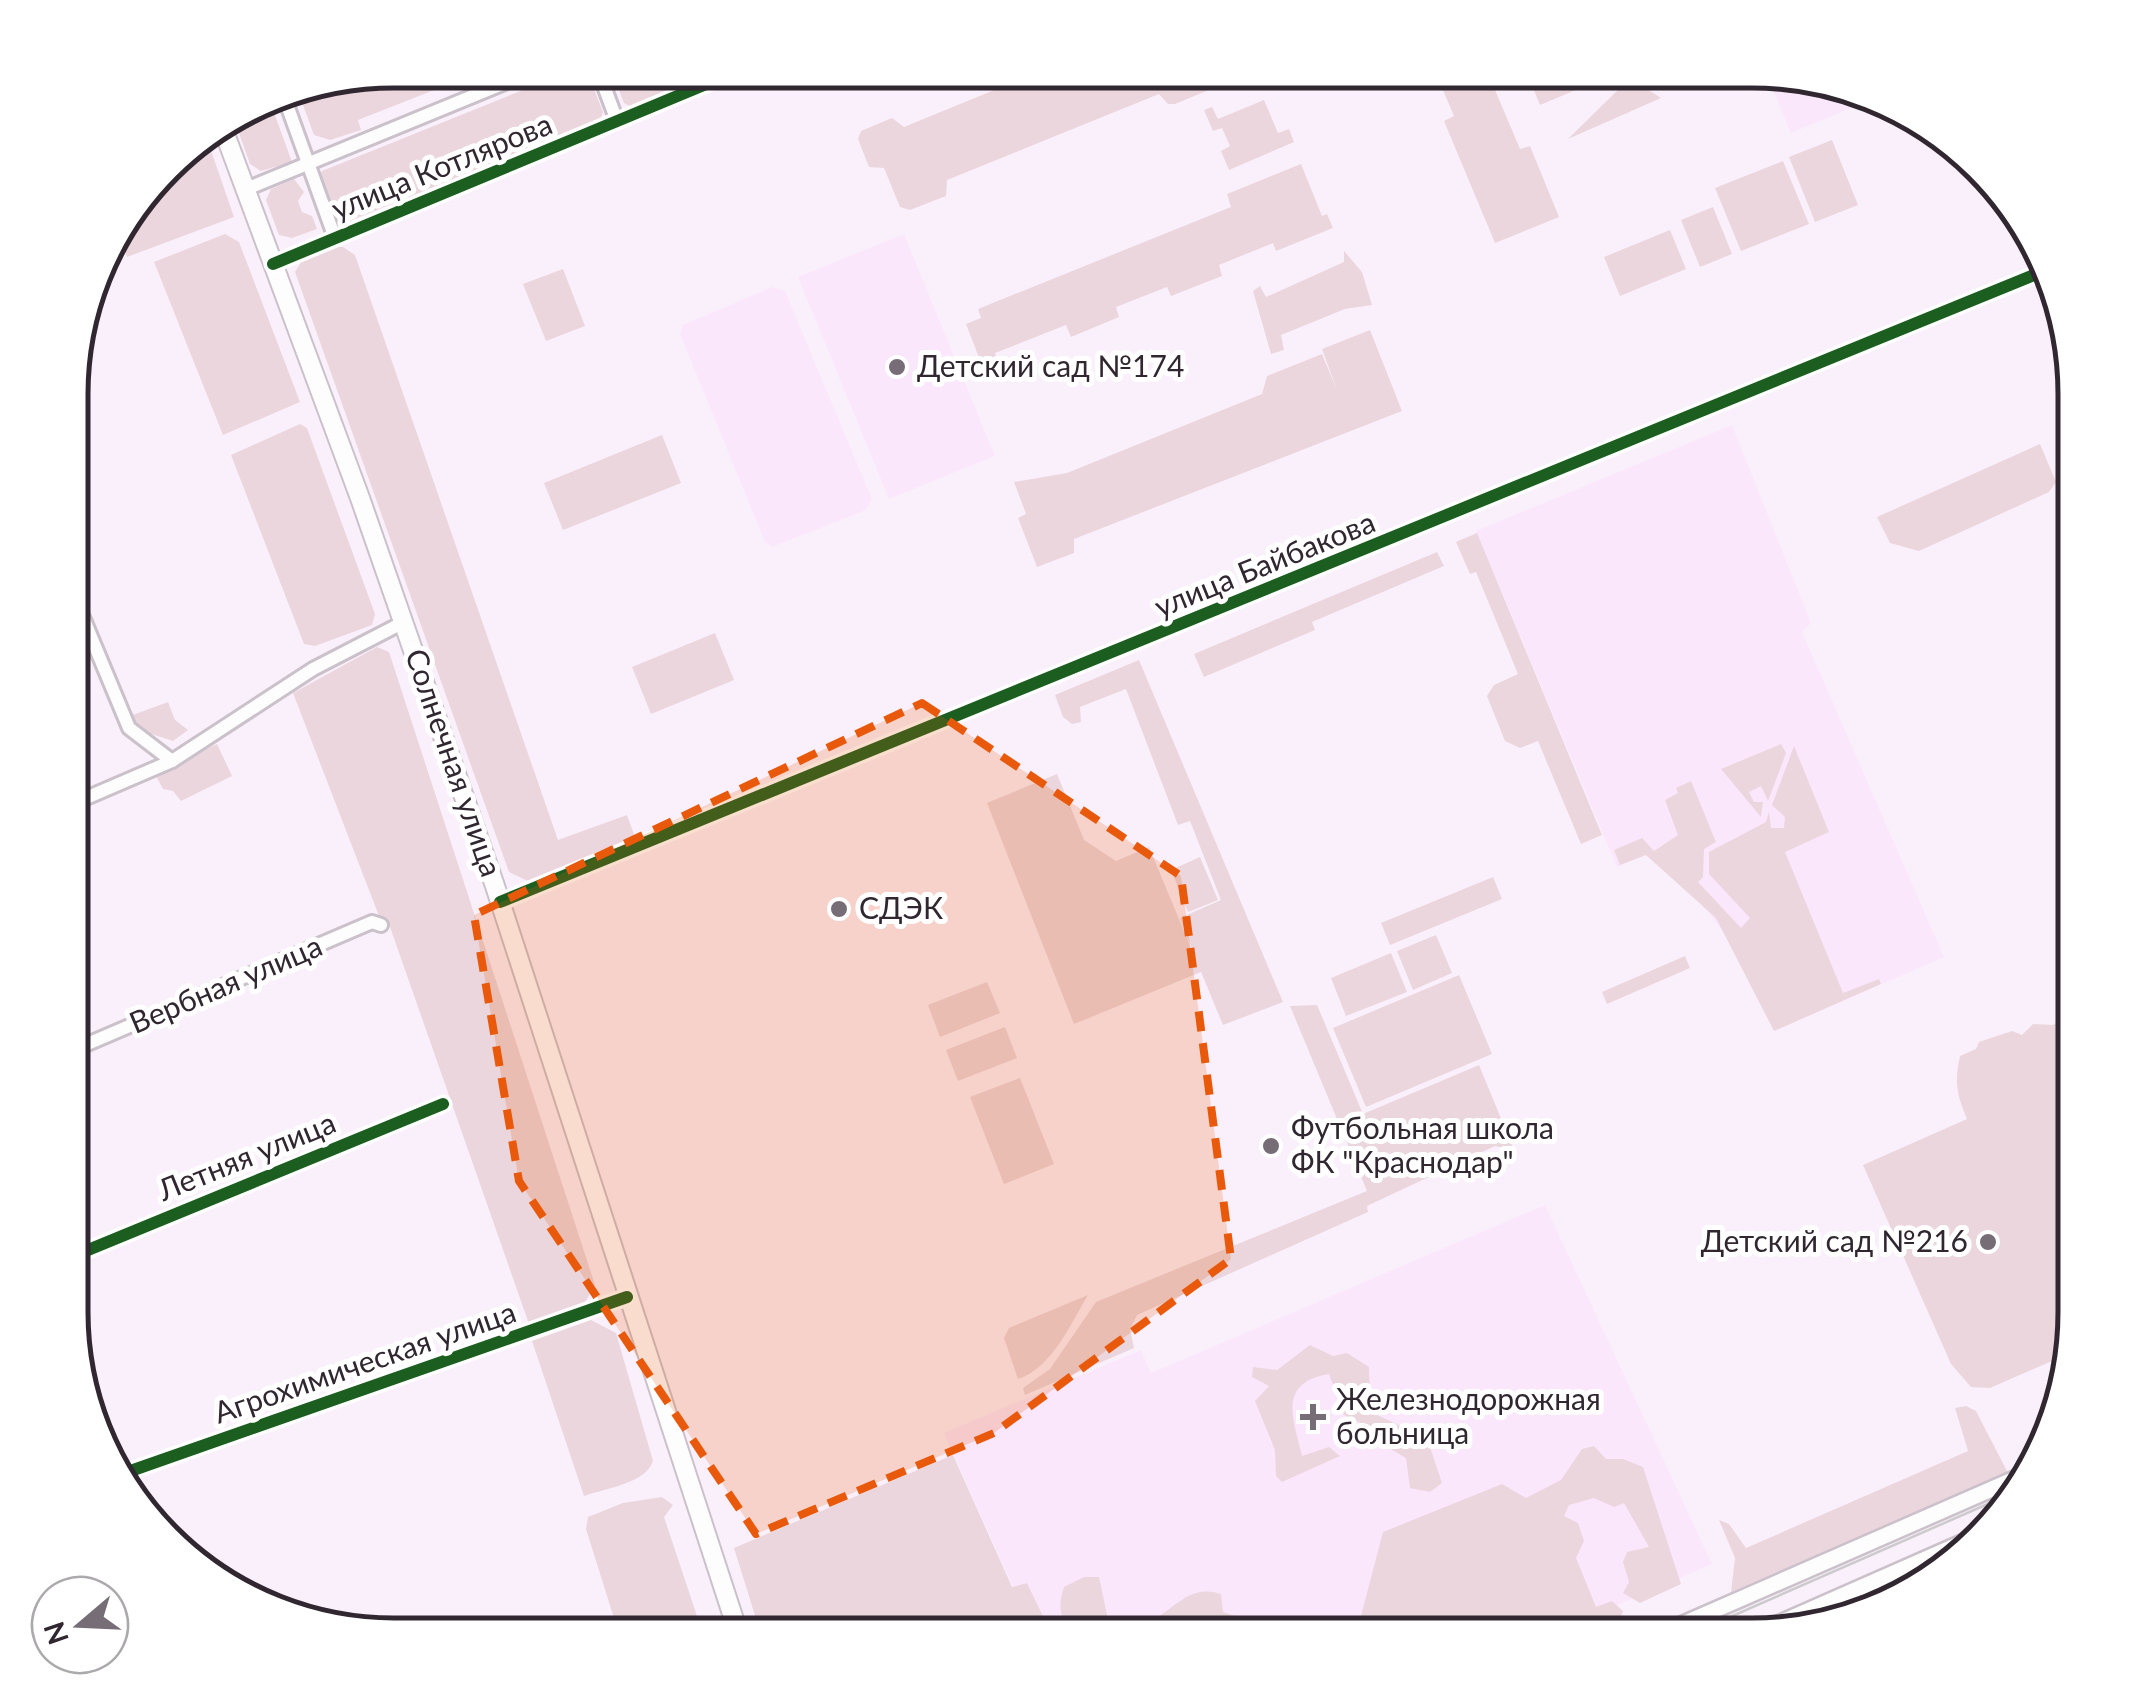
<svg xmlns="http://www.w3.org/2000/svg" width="2145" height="1705" font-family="Lato,sans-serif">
  <rect width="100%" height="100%" fill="#faf0fb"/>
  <g fill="#fbe7fc">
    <polygon points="1765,71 1772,71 1878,97 1791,133"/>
    <polygon points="904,234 995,456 889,499 798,277"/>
    <polygon points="772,287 785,291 872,499 866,510 772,547 765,542 680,334 683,325"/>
    <polygon points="1732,425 1811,623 1802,632 1944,957 1774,1031 1732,943 1691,891 1645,855 1617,867 1476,531"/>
    <polygon points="1545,1205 1712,1564 1549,1635 1052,1635 1027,1583 1013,1587 944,1433 1141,1350 1151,1373"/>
  </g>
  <g fill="#ebd6dd">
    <polygon points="394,70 485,70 358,120 361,130 330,140 314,135 296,86"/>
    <polygon points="611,70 721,70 633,108 624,103"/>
    <polygon points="1043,70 1124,70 1131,86 1153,78 1150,70 1257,70 1175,104 1168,104 1159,94 947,180 946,196 910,210 900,207 884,168 869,167 858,139 861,131 892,118 904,127"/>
    <polygon points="570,71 592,84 603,112 600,121 342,224 335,220 319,175 322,171"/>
    <polygon points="1435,71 1487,71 1520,149 1530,146 1559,217 1495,243 1444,121 1454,116"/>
    <polygon points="1526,71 1599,71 1602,79 1540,105"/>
    <polygon points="1630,78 1661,98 1568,139"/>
    <polygon points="269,99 292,162 261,171 250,164 234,119"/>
    <polygon points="1264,100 1278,133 1289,129 1294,142 1229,170 1221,151 1230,146 1222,128 1213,131 1204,110 1212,107 1218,119"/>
    <polygon points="206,136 234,217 127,257 116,228 181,150"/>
    <polygon points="1832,140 1858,205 1815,222 1789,157"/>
    <polygon points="1783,161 1809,224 1741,251 1715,188"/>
    <polygon points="1301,164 1322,216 1327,214 1333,228 1276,251 1273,243 1219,265 1222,276 1171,296 1167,287 1116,307 1119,317 1071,337 1066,325 995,353 998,362 988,367 980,360 966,324 981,318 978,309 1231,207 1227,194"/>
    <polygon points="294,179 304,192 298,201 302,212 312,216 317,229 292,238 279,235 266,200 271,189"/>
    <polygon points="1713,207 1732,254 1700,267 1681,220"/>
    <polygon points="1670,230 1686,269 1620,296 1604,257"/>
    <polygon points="225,234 239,242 300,402 223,435 154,262"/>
    <polygon points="333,247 343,247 355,255 558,840 627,815 636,840 532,883 509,872 295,272 303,259"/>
    <polygon points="1344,251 1362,272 1372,305 1345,309 1281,335 1284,350 1271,354 1253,291 1260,286 1266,297 1344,262"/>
    <polygon points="563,269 585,326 546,341 523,284"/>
    <polygon points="1370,330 1402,411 1074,539 1074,553 1037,567 1018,518 1026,514 1014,482 1067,473 1262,394 1267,376 1322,354 1337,390 1322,349"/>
    <polygon points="300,424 307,428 375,614 372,625 315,646 304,644 231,455"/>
    <polygon points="662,435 681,483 563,530 544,483"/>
    <polygon points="2040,444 2056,482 2049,492 1919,551 1890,543 1877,517"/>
    <polygon points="1477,533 1602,835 1581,844 1538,741 1520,748 1505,741 1487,696 1494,685 1518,674 1476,572 1470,574 1456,542"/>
    <polygon points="1437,552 1444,566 1312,622 1315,630 1204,677 1194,654"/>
    <polygon points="715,633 734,680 651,714 632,667"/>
    <polygon points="377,647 389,652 595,1285 584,1304 529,1324 390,927 379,916 293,693"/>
    <polygon points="1139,660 1283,1002 1223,1025 1201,972 1074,1024 987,803 1057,774 1084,840 1116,861 1149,847 1196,960 1180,918 1221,900 1190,821 1178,825 1126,689 1080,707 1081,722 1072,724 1063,717 1055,695"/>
    <polygon points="168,702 175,720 188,730 173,741 145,732 130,716"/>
    <polygon points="217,744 232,776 181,801 173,791 163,789 157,778 162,768"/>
    <polygon points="1781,744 1786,753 1768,801 1761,786 1749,792 1754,802 1763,802 1761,817 1721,769"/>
    <polygon points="1794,746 1829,832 1785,852 1843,993 1879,979 1881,984 1774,1031 1716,918 1646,855 1620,865 1614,850 1642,838 1654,851 1678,835 1665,800 1678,793 1676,788 1691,781 1716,842 1704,849 1703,877 1698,882 1741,928 1750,918 1709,874 1709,852 1766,822 1769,812 1771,828 1784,828 1785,817 1772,805"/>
    <polygon points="1200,857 1218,900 1188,912 1171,870"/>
    <polygon points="1493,877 1502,899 1390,945 1381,923"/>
    <polygon points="1436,935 1452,973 1413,990 1397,951"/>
    <polygon points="1391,953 1407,992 1346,1016 1331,978"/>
    <polygon points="1685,956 1690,968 1607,1004 1602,992"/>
    <polygon points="1459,975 1492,1054 1366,1107 1333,1028"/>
    <polygon points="987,982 1000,1013 940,1037 928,1005"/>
    <polygon points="1317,1005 1363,1114 1479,1065 1514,1150 1495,1146 1367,1206 1368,1212 1137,1315 1130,1329 1134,1348 1025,1395 1023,1388 1050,1369 1096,1302 1367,1191 1290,1006"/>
    <path d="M2075,1010L2074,1031L2068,1034L2074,1053V1333L2070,1353L1990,1388L1971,1387L1951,1364L1863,1165L1967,1119C1957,1095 1954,1083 1960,1056L1976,1049L1979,1042L2012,1031L2022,1035L2033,1024L2053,1025Z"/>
    <polygon points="1005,1027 1017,1058 958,1081 946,1050"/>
    <polygon points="1020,1078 1054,1164 1004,1184 970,1097"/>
    <path d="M1088,1295C1071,1323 1052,1368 1018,1379L1004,1338L1009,1328Z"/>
    <path d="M591,1320L616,1333L653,1461C646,1483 607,1488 584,1496L532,1341Z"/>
    <path d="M1310,1345L1333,1356L1347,1353L1369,1367L1370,1405L1377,1415L1427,1438L1442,1483L1430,1492L1410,1488L1406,1458L1382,1444L1373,1429L1344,1415L1329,1374C1276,1383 1294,1420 1302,1456L1329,1447L1340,1456L1282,1482L1276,1476L1275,1450L1255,1401L1269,1386L1252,1377L1253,1367L1277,1370Z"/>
    <polygon points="1966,1406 1976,1411 2008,1473 1731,1592 1735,1558 1719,1520 1729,1524 1746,1548 1968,1451 1955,1408"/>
    <polygon points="1594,1446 1606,1459 1623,1459 1643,1467 1681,1584 1640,1603 1623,1593 1629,1582 1623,1562 1627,1552 1649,1547 1624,1503 1614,1507 1594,1498 1569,1505 1564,1516 1578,1523 1584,1541 1576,1558 1596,1607 1612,1601 1623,1611 1616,1630 1608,1635 1356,1635 1383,1532 1502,1484 1526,1498 1561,1480 1582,1449"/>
    <polygon points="953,1455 1012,1587 1027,1583 1052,1635 761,1635 734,1548"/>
    <polygon points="662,1497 673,1505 664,1517 703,1634 619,1634 586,1529 588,1517 623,1503"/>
    <path d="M1084,1577H1099L1110,1629C1121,1624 1132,1628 1142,1625C1171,1615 1187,1582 1221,1594L1223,1612L1250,1621L1254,1635H1074C1060,1619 1057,1607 1064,1587Z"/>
  </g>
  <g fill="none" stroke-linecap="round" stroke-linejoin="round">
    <g stroke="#cac1ca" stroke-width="18">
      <g id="minor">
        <polyline points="598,70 617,121"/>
        <polyline points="282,91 335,238"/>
        <polyline points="246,189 536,70"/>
        <polyline points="273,264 740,70"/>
        <polyline points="72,591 129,728 172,761"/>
        <polyline points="72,804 172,761 313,669 404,622"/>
        <polyline points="500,902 2046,270"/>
        <polyline points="71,1051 372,922 381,925"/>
        <polyline points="71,1257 443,1104"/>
        <polyline points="119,1475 627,1297"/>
      </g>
    </g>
    <g stroke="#cac1ca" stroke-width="20">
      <g id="tertiary">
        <polyline points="1658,1635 2026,1474"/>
        <polyline points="1753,1635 1980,1535"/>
      </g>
    </g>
    <g stroke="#cac1ca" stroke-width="22">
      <polyline id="secondary" points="222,126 360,498 494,883 739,1635"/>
    </g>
    <use href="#minor" stroke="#fefdfe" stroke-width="12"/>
    <use href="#tertiary" stroke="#fefdfe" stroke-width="15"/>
    <use href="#secondary" stroke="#fefdfe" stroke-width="18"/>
    <polyline stroke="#cccacc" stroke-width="2.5" points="1689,1635 2015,1492"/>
    <g stroke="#fff" stroke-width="19">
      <g id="cycleway">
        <polyline points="273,264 740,70"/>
        <polyline points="500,902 2046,270"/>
        <polyline points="71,1257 443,1104"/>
        <polyline points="119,1475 627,1297"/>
      </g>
    </g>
    <use href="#cycleway" stroke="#1b5e20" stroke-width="12"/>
  </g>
  <path fill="#e8590c" fill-opacity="0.2" stroke="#e8590c" stroke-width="8" stroke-dasharray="20 12" stroke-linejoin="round" d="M922,703L1181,876L1231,1259L994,1433L756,1534L519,1181L474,915Z"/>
  <g fill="#776d77" stroke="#fff" stroke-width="4">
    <circle cx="897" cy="367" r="10"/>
    <circle cx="839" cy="909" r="10"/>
    <circle cx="1271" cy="1146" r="10"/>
    <circle cx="1988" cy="1242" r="10"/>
    <path d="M1308 1402h10v10h10v10h-10v10h-10v-10h-10v-10h10z"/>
  </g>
  <g text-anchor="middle" stroke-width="10" stroke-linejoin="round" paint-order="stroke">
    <g font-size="30" fill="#302730" stroke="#fff">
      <text transform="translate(442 167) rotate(-22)" y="10">улица Котлярова</text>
      <text transform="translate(1265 565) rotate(-22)" y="10">улица Байбакова</text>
      <text transform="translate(453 763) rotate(71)" y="10">Солнечная улица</text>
      <text transform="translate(226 985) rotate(-23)" y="10">Вербная улица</text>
      <text transform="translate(247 1157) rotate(-22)" y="10">Летняя улица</text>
      <text transform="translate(365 1363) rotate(-19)" y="10">Агрохимическая улица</text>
    </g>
    <g font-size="30" fill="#302730" stroke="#fff" text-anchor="start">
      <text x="917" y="377">Детский сад №174</text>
      <text x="859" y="919">СДЭК</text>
      <text x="1291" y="1139">Футбольная школа<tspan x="1291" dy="34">ФК "Краснодар"</tspan></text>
      <text x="1968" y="1252" text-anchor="end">Детский сад №216</text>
      <text x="1336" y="1410">Железнодорожная<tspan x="1336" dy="34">больница</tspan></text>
    </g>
  </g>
  <path d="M0 0H2145V1705H0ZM394 88H1752A306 306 0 0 1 2058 394V1312A306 306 0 0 1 1752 1618H394A306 306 0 0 1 88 1312V394A306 306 0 0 1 394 88Z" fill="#fff" fill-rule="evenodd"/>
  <path fill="none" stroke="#302730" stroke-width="5" d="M394 88H1752A306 306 0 0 1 2058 394V1312A306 306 0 0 1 1752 1618H394A306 306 0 0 1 88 1312V394A306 306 0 0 1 394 88Z"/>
  <g transform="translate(80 1625) rotate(251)"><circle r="48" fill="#ffffff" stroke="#aca9ac" stroke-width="2.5"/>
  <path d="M0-8L18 38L0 25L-18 38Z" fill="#776d77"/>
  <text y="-15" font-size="28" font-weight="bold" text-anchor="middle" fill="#302730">N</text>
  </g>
</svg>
